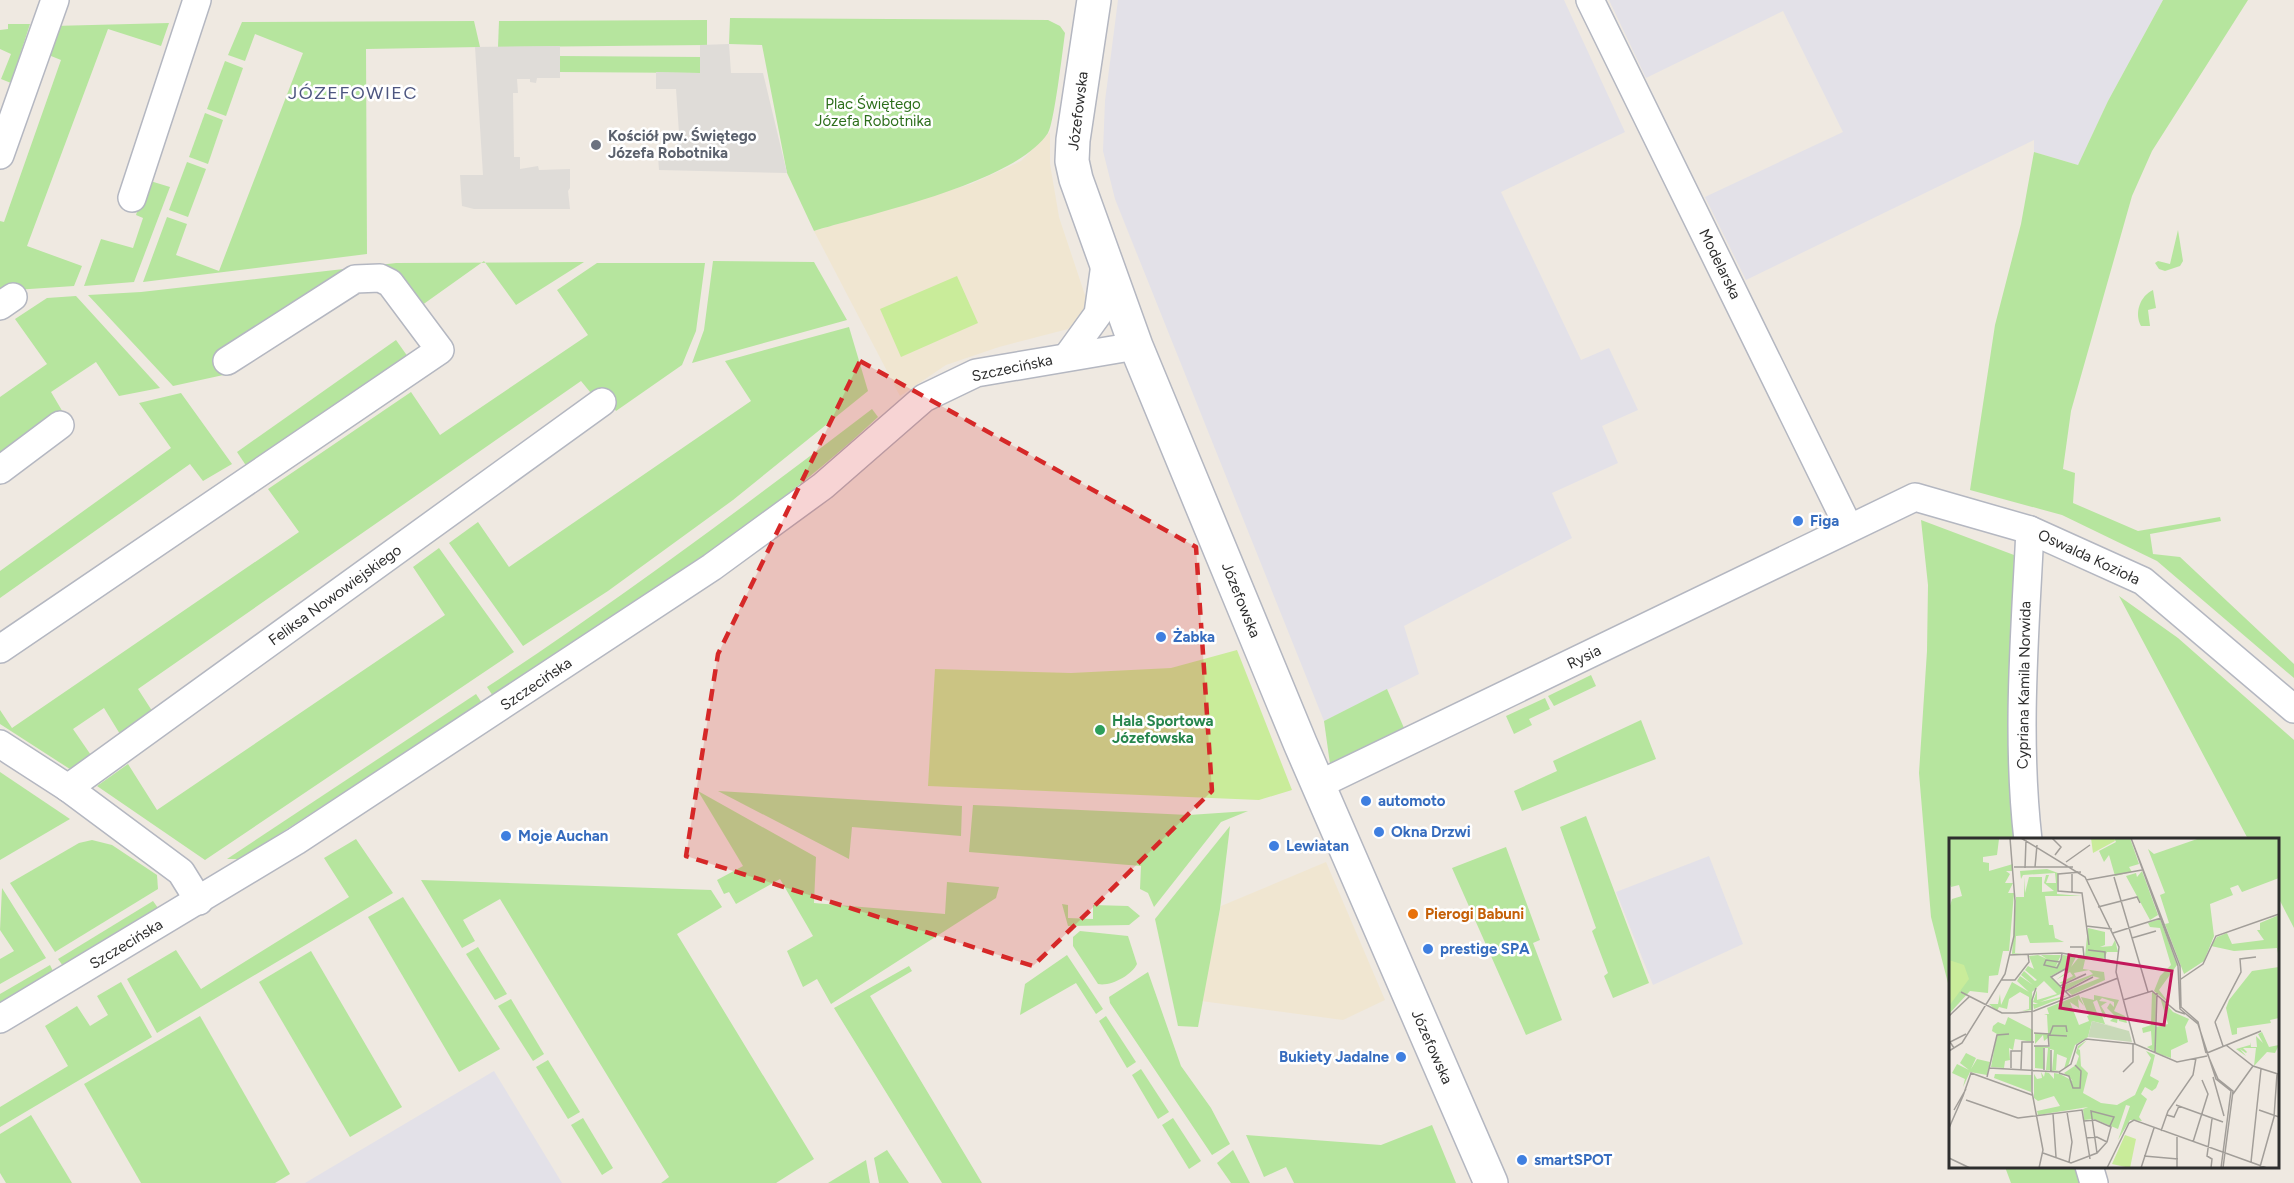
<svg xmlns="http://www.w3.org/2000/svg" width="2294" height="1183" font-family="Figtree,sans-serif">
  <rect width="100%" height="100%" fill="#efe9e1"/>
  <g fill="#e3e1e8">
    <polygon points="1118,0 1564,0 1625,132 1501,192 1581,360 1609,348 1638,410 1602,426 1618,463 1552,493 1572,538 1404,626 1419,674 1324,721 1115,199 1103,151 1105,101"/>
    <polygon points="1609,0 2163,0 2108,101 2078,165 2034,152 2034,140 1746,280 1705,197 1843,132 1838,122 1783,11 1646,78"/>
    <polygon points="1709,856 1743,944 1653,985 1616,892"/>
    <polygon points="494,1071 562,1183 305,1183"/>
  </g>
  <g fill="#f0e6d1">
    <polygon points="1050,132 1050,164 1059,217 1089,307 1068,329 999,347 946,365 900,396 814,231 971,184 1021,161"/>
    <polygon points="1326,862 1385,1000 1343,1020 1201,1001 1221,906"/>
  </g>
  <g fill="#b6e59e">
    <polygon points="2163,0 2248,0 2152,151 2132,196 2071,411 2063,469 2075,473 2073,503 2138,531 2220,517 2221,521 2150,534 2153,554 2180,557 2294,664 2294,678 2157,561 2062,515 1970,490 1995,325 2021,224 2034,152 2078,165 2108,101"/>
    <path d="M730,18L1048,20L1060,26L1065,33C1063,48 1054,125 1048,133C1015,183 873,213 814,231L787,173L762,45L729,44Z"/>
    <polygon points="707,20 707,45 498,47 499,21"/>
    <polygon points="474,21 480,47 366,49 367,254 143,282 167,217 187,224 176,255 219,271 303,53 255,34 245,61 228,55 242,22"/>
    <polygon points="169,23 161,46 108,29 27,246 82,266 74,286 0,291 0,221 4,222 61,60 46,54 53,26"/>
    <polygon points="8,24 30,24 11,83 1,79 11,54 0,49 0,30 8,29"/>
    <polygon points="560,56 701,57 700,73 560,72"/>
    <polygon points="225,61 243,68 226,116 207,109"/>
    <polygon points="205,113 223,120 208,164 189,157"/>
    <polygon points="187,162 206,169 188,217 169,210"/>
    <polygon points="147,180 170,187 134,282 84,286 101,239 133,248 143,218 136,215"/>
    <polygon points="2178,230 2183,261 2180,266 2165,271 2159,269 2155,263 2158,261 2170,264"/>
    <polygon points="484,261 418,308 384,274 228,374 173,386 88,295 141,292 396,263 584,262 516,305"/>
    <polygon points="713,261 814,262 847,320 692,363 704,330"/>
    <polygon points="597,263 705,263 696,331 682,365 616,411 604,394 595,398 581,381 138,689 156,717 123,739 104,708 73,729 95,761 76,773 0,724 0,710 12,728 299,532 268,489 411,392 440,435 588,335 557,290"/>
    <path d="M2153,290L2156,308L2148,310L2150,326H2141C2134,313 2140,296 2153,290Z"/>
    <polygon points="76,296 160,388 119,396 96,362 51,392 64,414 0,456 0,397 47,364 15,319 47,298"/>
    <polygon points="849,327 868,391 733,500 608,591 523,646 449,543 478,522 509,567 751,401 725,361"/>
    <polygon points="396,340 413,364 251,473 237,452"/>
    <polygon points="181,393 232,464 203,481 190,464 0,598 0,571 171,448 139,403"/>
    <path d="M872,409L878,417C762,526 624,608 493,696L487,687C619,600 746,505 872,409Z"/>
    <polygon points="1921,520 2014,555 2012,623 2019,839 1950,840 1950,991 1931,917 1919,773 1927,651 1928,585"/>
    <polygon points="439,548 514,652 205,860 97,786 128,764 157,810 445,615 413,567"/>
    <polygon points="2119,596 2178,638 2294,740 2294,928 2278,897 2278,840 2248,839"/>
    <polygon points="1591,675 1596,686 1554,706 1548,696"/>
    <polygon points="1387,689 1404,728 1330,764 1324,721"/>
    <polygon points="476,694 482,703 241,859 227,859"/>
    <polygon points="1545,698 1550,709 1529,719 1532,725 1514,734 1506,716"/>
    <polygon points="1641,720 1656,759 1522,811 1514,791 1557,771 1553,761"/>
    <polygon points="0,772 70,819 0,860"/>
    <polygon points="698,791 816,857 814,903 945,914 947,882 999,887 996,898 831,1004 817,979 803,987 787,951 813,936 780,879 736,904 729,892 724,894 717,880 743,866"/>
    <polygon points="718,791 962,806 961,836 852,827 849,859"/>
    <polygon points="973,805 1189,815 1248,811 1221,822 1154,907 1148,893 1140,889 1141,866 969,852"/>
    <polygon points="1586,816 1649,983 1613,998 1604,976 1608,973 1592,931 1596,928 1560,827"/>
    <polygon points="1230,826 1220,909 1198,1027 1178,1026 1155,919"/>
    <polygon points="356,839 393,893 157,1033 127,979 176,950 201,989 349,897 324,858"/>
    <polygon points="92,840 112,845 157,875 158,889 55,952 10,883 79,843"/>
    <polygon points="1506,847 1540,940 1533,943 1562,1020 1526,1035 1452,868"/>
    <polygon points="421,880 711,890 722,907 677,934 814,1159 776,1183 661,1183 669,1177 500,899 463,920 475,941 462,948"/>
    <polygon points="2,888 46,958 0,984 0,959 14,951 0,930"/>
    <polygon points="403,897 500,1049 459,1072 368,917"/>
    <polygon points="153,901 158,908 63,966 58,959"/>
    <polygon points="1062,904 1068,905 1068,918 1093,919 1093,905 1128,906 1140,916 1129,925 1068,926"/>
    <path d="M1080,931L1128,936L1137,964C1132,975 1110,987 1098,984L1073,946V937Z"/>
    <polygon points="478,947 507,994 495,1000 466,954"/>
    <polygon points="311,951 402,1107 350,1137 259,982"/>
    <polygon points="1067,955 1103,1009 1096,1014 1076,983 1020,1015 1025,984"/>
    <polygon points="50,965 53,971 0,1003 0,994"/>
    <polygon points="909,966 912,971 870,996 982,1183 942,1183 834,1008"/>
    <polygon points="1148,972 1181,1066 1211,1108 1230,1144 1212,1155 1110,1003 1109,997"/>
    <polygon points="121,982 152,1037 0,1127 0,1107 68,1066 45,1026 77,1006 90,1026 108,1015 97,996"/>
    <polygon points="511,999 544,1054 533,1061 498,1006"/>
    <polygon points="200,1016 290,1174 275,1183 141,1183 84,1084"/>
    <polygon points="1106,1016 1136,1062 1127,1068 1099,1021"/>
    <polygon points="548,1060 580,1112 568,1119 536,1067"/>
    <polygon points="1141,1069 1169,1112 1158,1119 1132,1075"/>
    <polygon points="31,1115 72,1183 6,1183 0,1173 0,1134"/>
    <polygon points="583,1118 613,1168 602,1175 571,1125"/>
    <polygon points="1173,1118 1201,1161 1189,1169 1162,1125"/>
    <polygon points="1432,1125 1456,1183 1294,1183 1286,1167 1264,1177 1246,1135 1381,1145"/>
    <polygon points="887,1150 909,1183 879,1183 874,1158"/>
    <polygon points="1233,1150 1250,1183 1231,1183 1217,1163"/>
    <polygon points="866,1160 870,1183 828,1183"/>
    <polygon points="2005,1167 2076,1167 2080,1183 2011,1183"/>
  </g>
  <g fill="#c9ec9a">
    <polygon points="957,276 978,323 901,357 880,309"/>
    <polygon points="1237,650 1292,790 1259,800 928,786 935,669 1071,673 1171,668"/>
  </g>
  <g fill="#dfdcd8">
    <polygon points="729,44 731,73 763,73 787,173 659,170 658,156 678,155 677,134 679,133 676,89 656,89 656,72 700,73 700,45"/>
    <polygon points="560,46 560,78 537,78 536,83 530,82 530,79 517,79 518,93 513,93 514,157 520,157 520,169 538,166 539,170 570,169 570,188 568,191 570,209 474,209 462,206 460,175 483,175 475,47"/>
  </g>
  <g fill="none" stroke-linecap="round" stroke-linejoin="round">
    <g stroke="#b4b7c1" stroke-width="30">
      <g id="minor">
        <polyline points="1590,0 1849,528"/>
        <polyline points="0,155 55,0"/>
        <polyline points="132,198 197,0"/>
        <polyline points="0,306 13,297"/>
        <polyline points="1067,357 1098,314 1105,264"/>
        <polyline points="0,470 60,425"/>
        <polyline points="0,649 440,350 390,283 380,278 355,279 227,361"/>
        <polyline points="0,744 68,788 181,872 199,901"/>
        <polyline points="1318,785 1915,497 2030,530 2143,581 2294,709"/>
        <polyline points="68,788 602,402"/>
        <path d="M2028,840C2016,736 2025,633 2030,530"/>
        <polyline points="0,1019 296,841 712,567 823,486 924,398 976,373 1136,346"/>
        <polyline points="2089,1166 2094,1183"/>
      </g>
    </g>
    <g stroke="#b4b7c1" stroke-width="36">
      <polyline id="tertiary" points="1094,0 1073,140 1072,161 1076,179 1136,346 1300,743 1491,1183"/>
    </g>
    <use href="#minor" stroke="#fff" stroke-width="27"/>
    <use href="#tertiary" stroke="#fff" stroke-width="33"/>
  </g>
  <path fill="#d62828" fill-opacity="0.2" stroke="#d62828" stroke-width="4.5" stroke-dasharray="12 8" stroke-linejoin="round" d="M860,361L1196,547L1212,791L1033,966L686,856L718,654Z"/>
  <circle fill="#6b7280" stroke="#fff" stroke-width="2" cx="596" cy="145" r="6"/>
  <g fill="#3f7fe0" stroke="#fff" stroke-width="2">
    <circle cx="1798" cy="521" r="6"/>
    <circle cx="1161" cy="637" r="6"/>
    <circle cx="1366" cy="801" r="6"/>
    <circle cx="1379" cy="832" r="6"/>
    <circle cx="506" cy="836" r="6"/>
    <circle cx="1274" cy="846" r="6"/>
    <circle cx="1428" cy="949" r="6"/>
    <circle cx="1401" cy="1057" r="6"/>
    <circle cx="1522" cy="1160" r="6"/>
  </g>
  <circle fill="#2e9e5b" stroke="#fff" stroke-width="2" cx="1100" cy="730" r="6"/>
  <circle fill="#e8710a" stroke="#fff" stroke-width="2" cx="1413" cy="914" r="6"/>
  <g text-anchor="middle" stroke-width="5" stroke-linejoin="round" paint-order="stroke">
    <g font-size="15" fill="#2c6e1b" stroke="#fff">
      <text x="873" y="109">Plac Świętego<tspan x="873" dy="17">Józefa Robotnika</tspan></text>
    </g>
    <g font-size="15" fill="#2e2e2e" stroke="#fff">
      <text transform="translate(1078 111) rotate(-83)" y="5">Józefowska</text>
      <text transform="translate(1720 264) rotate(64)" y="5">Modelarska</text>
      <text transform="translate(1012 368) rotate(-12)" y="5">Szczecińska</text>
      <text transform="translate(2089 557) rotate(25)" y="5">Oswalda Kozioła</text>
      <text transform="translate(335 595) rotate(-36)" y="5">Feliksa Nowowiejskiego</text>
      <text transform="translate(1241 600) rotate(68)" y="5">Józefowska</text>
      <text transform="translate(1584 657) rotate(-26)" y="5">Rysia</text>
      <text transform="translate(536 684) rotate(-34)" y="5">Szczecińska</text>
      <text transform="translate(2024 685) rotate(-89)" y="5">Cypriana Kamila Norwida</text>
      <text transform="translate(126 944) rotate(-31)" y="5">Szczecińska</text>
      <text transform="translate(1432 1047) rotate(66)" y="5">Józefowska</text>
    </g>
    <g font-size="15" font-weight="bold" fill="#5b616d" stroke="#fff" text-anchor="start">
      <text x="608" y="141">Kościół pw. Świętego<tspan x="608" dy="17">Józefa Robotnika</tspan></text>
    </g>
    <g font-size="15" font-weight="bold" fill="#366cbe" stroke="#fff" text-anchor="start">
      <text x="1810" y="526">Figa</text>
      <text x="1173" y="642">Żabka</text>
      <text x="1378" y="806">automoto</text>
      <text x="1391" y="837">Okna Drzwi</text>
      <text x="518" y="841">Moje Auchan</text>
      <text x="1286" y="851">Lewiatan</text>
      <text x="1440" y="954">prestige SPA</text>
      <text x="1389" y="1062" text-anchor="end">Bukiety Jadalne</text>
      <text x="1534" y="1165">smartSPOT</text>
    </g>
    <g font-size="15" font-weight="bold" fill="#27864d" stroke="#fff" text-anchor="start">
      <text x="1112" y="726">Hala Sportowa<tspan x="1112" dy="17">Józefowska</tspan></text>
    </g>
    <g font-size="15" font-weight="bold" fill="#c56008" stroke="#fff" text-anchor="start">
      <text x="1425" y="919">Pierogi Babuni</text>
    </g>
    <g font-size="18" letter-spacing="1.5" fill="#4d5680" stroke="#fff">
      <text x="353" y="99">JÓZEFOWIEC</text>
    </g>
  </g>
  <g transform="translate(1949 838)">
    <rect width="330" height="330" fill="#efe9e1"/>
    <path d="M0,0L50,1L48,17L34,19V24L40,25V33L64,26V33H57L61,36L56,45H64L59,55H65L60,113H54L49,137L40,138L39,155L21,153L0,176V71L3,61L13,58L10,47L2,49L0,44ZM165,0H181L190,26L180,29L183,34L166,38L160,17L155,24L150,13L167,4ZM251,0H330V40L293,54L289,47L281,50L284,57L261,66L265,98L255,123L235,136L216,86L220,85L211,57L216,55L199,11L205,16ZM98,31L109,35L108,56L133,58H96L100,87H104L106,100L115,104L81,105L78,97L67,98L66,115H73L63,116L67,59H75V39L76,55L80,39H93V54L105,53L95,45L97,37H100L97,45H107L106,35L74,37L72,41L71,33ZM193,33L209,77L201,82L177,38L187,35L188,39ZM330,77V121L328,110L285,113L262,108L268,99L278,95L283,106L315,102L308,92H311V85ZM211,81L228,127L210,152L220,165L205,153L211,138L222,127L211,90L201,89L199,85ZM139,90L156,94V107L151,109L163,108L166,102L169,114H158L155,121L136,118ZM89,117L98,121L92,117H112L106,130L114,117L127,119L122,129L130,119L141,121L136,122L134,131L155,134L156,142L123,157L118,153L151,140L143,138L117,152L113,148L144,136L140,132L125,135L127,139L135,135L114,146L110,145L124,138L121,134L107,142L119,133L113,132L102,138L117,154L91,164L120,157L85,171L84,166H89L84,164L88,152V162L108,156L95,143L83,154L84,172L73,173L80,171V159L71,154L60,161L58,171L66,173L50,169L48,173L40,166H49L51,156L52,167L63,144L80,154L68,143L71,138L84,147L72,137L75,133L86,143L88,142L76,132L79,128L85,131L80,118ZM330,129V180L321,182L322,185L288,190V196L283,197L277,170L280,162L303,133ZM203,154L207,156L206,214L198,209L203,207L202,193L194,195L193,190L202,187ZM130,157L135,168L129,161L130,170L121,164L130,187L140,183L138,178L152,175L156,186L171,190L143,183L139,199L126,207L119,228L115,231L118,220L108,216L107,232H112L103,233L105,212L101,211L102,232H97L99,210H94L95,231L86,230V208L101,209L100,199L95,203L94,197L86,206V195H99L98,177L95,176H100L98,170ZM145,157L170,162L165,173L176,178L178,185L170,183L169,179L168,185L161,183L166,178L158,170L161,165L165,169V164L153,160L150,163L158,164L152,168L158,178L155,180L148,162L144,164L148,175L140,178L132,159L145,162ZM211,159L224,174L240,181L236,189L239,204L222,212V220L207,215V189L219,186ZM59,179L84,192V204L66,201L64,212L60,210L61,222L56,223L55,230L42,229L48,196L43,193L44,188L49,184L56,187ZM313,194L320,209L330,207L326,215L318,214L305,228L307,210H294L298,214L297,215L291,211L297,218L287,211L301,207V204L302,209H308L307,198L314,205L309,196ZM138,202L129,211L131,212L132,228L139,235L134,255L152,265L168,267L186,257L202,220L197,213L206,217L201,238L210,243L207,250L203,253L196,249L192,256L198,261L190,279L193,283L181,282L169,302L181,268L177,267L169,291L145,281L135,282L134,271L139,269L89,277L88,273L111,268L105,258L89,263L85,260V236L88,241L93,240L92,234L95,239L96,234L100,235L105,241V235L111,236L124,243L115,235L127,227L130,218L127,215L129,208ZM17,215L27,220L22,231L28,221L41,224L38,237L21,234L14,249L16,241L3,235L8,226L20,232L11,225ZM46,236L83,237L82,254L45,240Z" fill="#b6e59e"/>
    <path d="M143,183L180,193L183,204L139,199Z" fill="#c8d9b8"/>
    <path d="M142,0H165L166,3L144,15ZM0,122L15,127L20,141L0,168ZM176,297L187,301L181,330L163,326Z" fill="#c9ec9a"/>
    <path fill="none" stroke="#a29e99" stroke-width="1.5" d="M72,0L136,39L170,109L167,134L186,206M103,0L112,9L106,17M182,0L231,128L232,169L249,184L257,215M182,0L229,128L231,171L249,186L267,241L282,253L272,330M117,24L141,7M65,29H124M86,29L88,7M76,30L77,2M132,34L109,36V53L133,55L140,107M123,36V55M165,39L199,154M137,42L193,32M149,69L188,59L191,65M137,88L163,91M164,95L212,80M183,100L207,93M121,109H134L135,119M139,112L156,114V122M60,117L112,115L169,124M111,124L97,122L95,127L108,130L111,124L112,121L113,116M118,130L102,139L122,159M232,141L254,126L267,98L330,76M52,142H66L80,124L79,116M111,148L137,136M87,150L83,162V254L94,312L90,330M117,153L144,139M12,154L53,175H67L85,173L169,140M174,162L203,153L227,173L236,176M0,178L20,159M266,184L292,134L291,121L307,119M266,184L274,208M85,195L101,196L104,188H117L118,194M99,197L118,198M277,207L304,228L329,236M85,208H100L99,197M5,210L1,204L17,196M95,210V232M0,213L13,205L56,136L65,98L66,63L61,0M206,215L208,155M258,215L312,193M258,215L269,241L284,253L274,330M40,230L110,234L122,226L128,207L137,201L186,206L228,224L258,218M62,230V213H73M72,231L73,204H85M102,234V212M174,234L184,224V206M110,235L120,238L124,250H131L132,233L126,227M38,239L48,197L60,196M264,239L275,278M284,256L304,228M14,258L22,235L83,257M17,262L69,280M227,267L274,284M5,272L17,251M310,272L330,279M118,274L123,304L120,324M104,276L107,319M218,277L225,279L230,268M69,280L133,272L141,321M0,290L14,258M212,293L219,273L244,237L247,220M228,299V330M137,300L148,299L158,304M244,304L259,256L253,242M94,315L122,325L148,315L158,304L162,289L146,282L135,283M148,315L142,273L165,279L161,288M195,318L229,321M0,320L21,330M302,324L312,231M311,329L325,279L328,236M158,330L180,285L185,282L318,330M192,330L205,290M262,330L263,321L258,318L263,281"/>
    <path fill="#c2185b" fill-opacity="0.15" stroke="#c2185b" stroke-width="3" d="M120,117L223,133L215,187L111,170Z"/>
    <rect width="330" height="330" fill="none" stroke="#2e2e2e" stroke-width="3"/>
  </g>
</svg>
